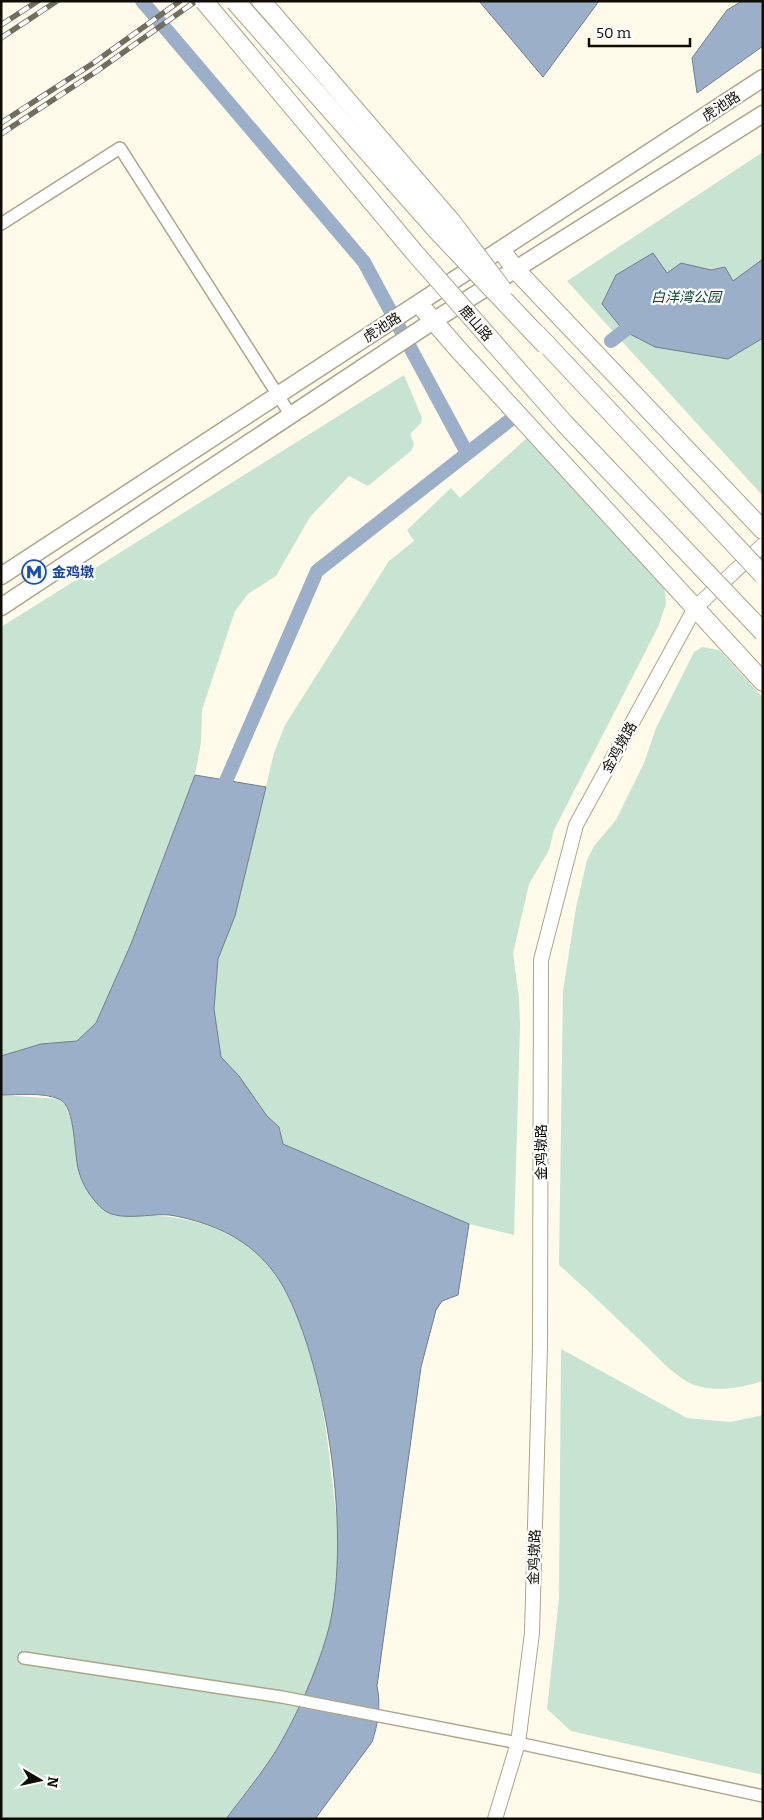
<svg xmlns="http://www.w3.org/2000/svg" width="764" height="1820" font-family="Bitter,'Noto Sans SC',serif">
  <rect width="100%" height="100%" fill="#fffae9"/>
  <g fill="#c7e3d1">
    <polygon points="763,152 763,496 567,281"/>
    <polygon points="404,375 422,418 421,423 410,434 414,444 411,451 368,486 349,476 310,517 276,576 248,594 235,611 202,710 201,742 195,775 131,944 96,1023 77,1041 1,1056 1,627"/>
    <polygon points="527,438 664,585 666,604 658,627 554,830 549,850 529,884 513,953 519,999 520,1026 514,1235 469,1224 283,1144 279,1127 267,1116 239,1076 221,1057 214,1009 218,959 235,916 274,753 285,725 389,561 414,541 407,530 451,488 460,498"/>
    <path d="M702,647L719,650L763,698V1381C740,1388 710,1394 688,1382C671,1373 657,1356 644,1344C616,1318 588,1290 559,1265L563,991L576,908L587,860L594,846L616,820L644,763L656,728L694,652Z"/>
    <path d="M1,1095L59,1099L65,1104L104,1210L115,1216C160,1213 201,1217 240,1241C258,1252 275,1270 284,1288C316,1350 326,1419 333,1488C338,1527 342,1570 334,1610C325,1650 299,1716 275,1751C260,1774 242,1796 226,1819H1Z"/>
    <polygon points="561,1349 687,1418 730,1422 763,1415 763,1775 571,1731 547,1709 559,1598"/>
  </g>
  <g fill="#9bafc8" stroke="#717e8d">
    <polygon points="479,1 599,1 543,77"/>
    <polygon points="742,1 763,1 763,46 697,93 692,58 727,10"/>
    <polygon points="653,253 667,273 681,263 711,270 725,267 733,281 763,259 763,338 728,359 655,347 624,331 602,304 616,275"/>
    <path d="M195,775L266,787L235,916L218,959L214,1009L221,1057L239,1076L267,1116L279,1127L283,1144L469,1224L458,1295L442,1301L436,1310L421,1367L377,1686C381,1704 378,1725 372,1742L315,1819H226C243,1796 262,1773 277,1749C297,1715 316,1673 327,1635C353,1545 328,1370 284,1288C274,1270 259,1253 242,1242C222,1228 194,1219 170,1215C151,1213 119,1222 104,1210C94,1202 84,1188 80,1175C73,1158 77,1106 59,1099C42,1092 19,1095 1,1095V1056L41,1044L77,1041L96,1023L131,944Z"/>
  </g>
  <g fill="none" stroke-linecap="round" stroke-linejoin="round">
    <g stroke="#9bafc8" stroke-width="14">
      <polyline points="142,1 364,262 467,453"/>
      <polyline points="611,341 638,320"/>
      <polyline points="221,798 226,781 317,571 510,420"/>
    </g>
    <g stroke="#aca58a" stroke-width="14">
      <g id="minor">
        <polyline points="1,224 120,148 290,414"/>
        <polyline points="24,1658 282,1697 518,1743 763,1796"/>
      </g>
    </g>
    <g stroke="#aca58a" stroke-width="16">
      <polyline id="tertiary" points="495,1819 518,1743 532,1633 540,1346 541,960 576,825 695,608 763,545"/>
    </g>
    <g stroke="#aca58a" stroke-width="19">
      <g id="secondary">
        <path d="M1,576C255,409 510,245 763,78"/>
        <polyline points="1,607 433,321 763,114"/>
      </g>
    </g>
    <g stroke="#aca58a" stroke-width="20">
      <g id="primary">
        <polyline points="261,1 272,13"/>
        <polyline points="502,251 515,269 763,530"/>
        <polyline points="419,304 456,347 763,682"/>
      </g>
    </g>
    <use href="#minor" stroke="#fff" stroke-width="11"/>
    <use href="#tertiary" stroke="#fff" stroke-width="14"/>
    <use href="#secondary" stroke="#fff" stroke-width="16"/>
    <use href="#primary" stroke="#fff" stroke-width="18"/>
    <g stroke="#706d61" stroke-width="5.5">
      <g id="rail">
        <polyline points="1,25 38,1"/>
        <polyline points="1,38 57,1"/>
        <polyline points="1,123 92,64 180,1"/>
        <polyline points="1,134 97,71 196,1"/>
      </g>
    </g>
    <use href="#rail" stroke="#fff" stroke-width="4" stroke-dasharray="11" stroke-linecap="butt"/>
    <g stroke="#aca58a" stroke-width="20" stroke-linecap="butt">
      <g id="primary-bridge">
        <polyline points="204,1 414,252 565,424 763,632"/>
        <polyline points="272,13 451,221 503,290"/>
        <polyline points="537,334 763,575"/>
      </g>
    </g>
    <g stroke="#aca58a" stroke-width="21" stroke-linecap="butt">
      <polyline id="trunk-bridge" points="235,1 438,231 546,345"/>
    </g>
    <use href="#primary-bridge" stroke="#fff" stroke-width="18"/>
    <use href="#trunk-bridge" stroke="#fff" stroke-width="19"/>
  </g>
  <defs>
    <g id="metro-ring" transform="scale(1.25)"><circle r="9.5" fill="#fff" stroke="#1a4fb4" stroke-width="1.5"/><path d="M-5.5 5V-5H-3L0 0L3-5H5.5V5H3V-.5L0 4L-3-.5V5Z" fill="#1a4fb4"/></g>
  </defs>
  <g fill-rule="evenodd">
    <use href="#metro-ring" x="34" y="572"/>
  </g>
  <g text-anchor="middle" stroke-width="4.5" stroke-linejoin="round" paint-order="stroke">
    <g font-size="14" fill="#0f0c04" stroke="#fff">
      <text transform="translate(721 106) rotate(-33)" y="5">虎池路</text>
      <text transform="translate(476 323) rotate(49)" y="5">鹿山路</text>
      <text transform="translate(382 327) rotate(-33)" y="5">虎池路</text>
      <text transform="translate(619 747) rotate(-61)" y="5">金鸡墩路</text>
      <text transform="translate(541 1152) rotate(-90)" y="5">金鸡墩路</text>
      <text transform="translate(534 1557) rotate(-88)" y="5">金鸡墩路</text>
    </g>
    <g font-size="14" font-style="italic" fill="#0d4228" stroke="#fff">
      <text x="686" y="302">白洋湾公园</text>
    </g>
    <g font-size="14" font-weight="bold" fill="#164399" stroke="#fff" text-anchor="start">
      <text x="52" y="577">金鸡墩</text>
    </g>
  </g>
  <rect width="764" height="1820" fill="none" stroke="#0f0c04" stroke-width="5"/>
  <g transform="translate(40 1780) rotate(99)" stroke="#ffffff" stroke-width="4" paint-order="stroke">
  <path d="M0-4L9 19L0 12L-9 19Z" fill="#0f0c04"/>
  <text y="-8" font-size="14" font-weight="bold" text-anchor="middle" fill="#0f0c04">N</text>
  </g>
  <path d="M589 38v8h101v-8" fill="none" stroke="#0f0c04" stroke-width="2.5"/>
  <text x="596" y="38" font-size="15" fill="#0f0c04" stroke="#ffffff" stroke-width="4" paint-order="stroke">50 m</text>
</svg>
